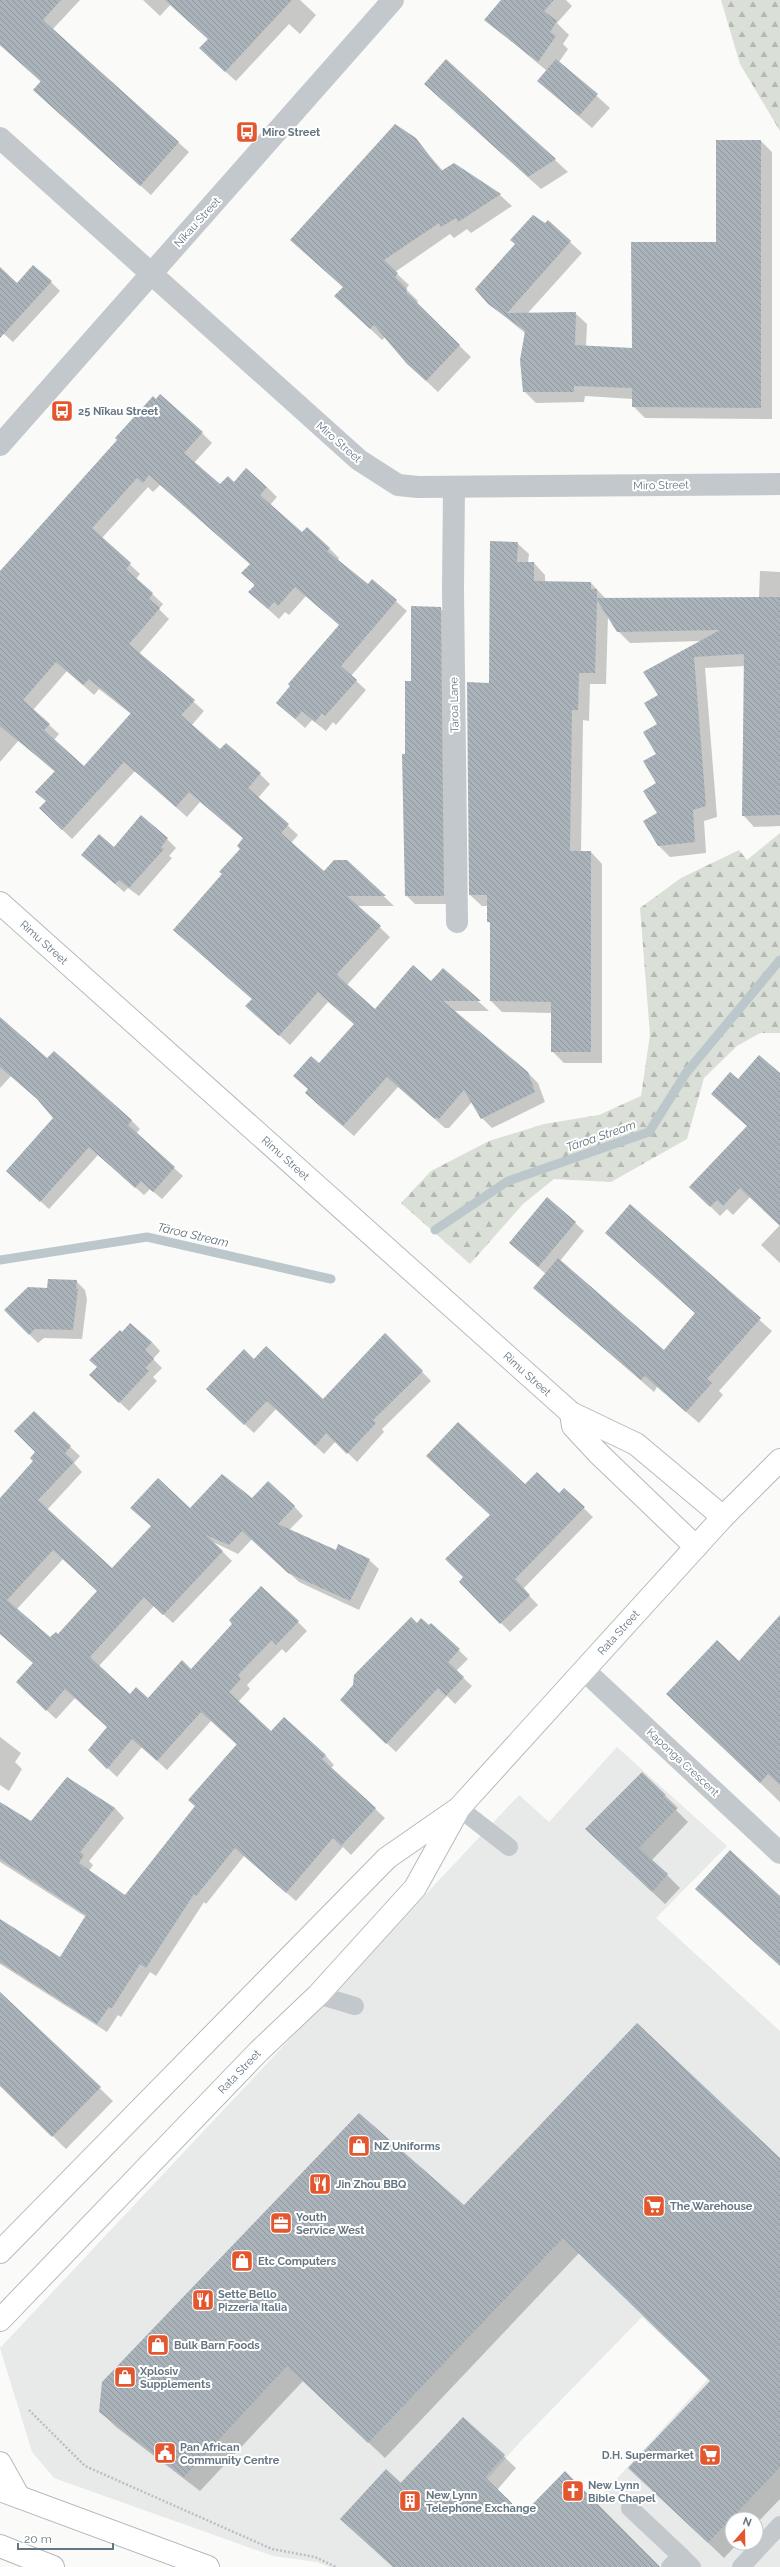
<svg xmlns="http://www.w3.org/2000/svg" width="780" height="2567" font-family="Raleway,sans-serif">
  <defs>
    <pattern id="forest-firs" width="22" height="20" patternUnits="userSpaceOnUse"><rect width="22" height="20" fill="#dadfd7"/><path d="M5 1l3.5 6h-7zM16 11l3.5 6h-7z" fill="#b4b9b4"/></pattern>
    <pattern id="building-back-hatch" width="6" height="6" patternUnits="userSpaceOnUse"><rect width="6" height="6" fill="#aab3b9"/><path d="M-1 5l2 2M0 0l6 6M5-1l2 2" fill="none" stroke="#8e969c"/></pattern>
  </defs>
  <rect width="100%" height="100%" fill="#fafaf8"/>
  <path fill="#e8e9e9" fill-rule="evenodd" d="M617,1747L727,1846L656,1918L780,2031V2567H536L708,2379L642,2317L521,2441L410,2567H330L316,2562L273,2556L54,2478L32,2452L0,2348L519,1795L549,1822ZM732,2519H756V2543H732Z"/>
  <g fill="url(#forest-firs)">
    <polygon points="721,0 780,0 780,131 740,64"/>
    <polygon points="780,833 780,1033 760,1033 737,1046 704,1078 687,1139 611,1182 554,1179 523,1204 470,1264 401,1203 431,1171 489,1141 544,1124 599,1115 641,1096 650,1035 640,908 681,878 739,850 747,860"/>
  </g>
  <g fill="#0003" fill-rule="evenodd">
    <polygon points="2,0 80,0 52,30 189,152 151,195 44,100 41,82 0,45"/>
    <polygon points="143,0 300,0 316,15 300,34 289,24 236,81 210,58 208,39 170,5 160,16"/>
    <polygon points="503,0 566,0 572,6 557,23 569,35 563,44 568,49 559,62 610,108 592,128 538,81 547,71 486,20"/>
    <polygon points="446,61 555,160 568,172 541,189 438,96"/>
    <polygon points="415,139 443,171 454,164 500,195 512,206 471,233 467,229 454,238 450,234 395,272 409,285 406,289 418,301 417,304 471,357 438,392 407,363 385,337 382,340 347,307 343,287 291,240"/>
    <polygon points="761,141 772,152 772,419 645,418 633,406 633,399 585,396 584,402 536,403 524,391 525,333 488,303 548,222 582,253 527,314 575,313 587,324 586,346 633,349 717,243"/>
    <polygon points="0,269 17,284 51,282 60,291 13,342 3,333 0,337"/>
    <path d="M202,433L212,443L194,463L220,486L234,483L267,487L277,497L270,505L302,534L329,548L339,558L338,560L369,585L373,581L407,611L351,676L366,690L336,725L333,722L326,731L312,720L305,728L277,703L340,625L306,596L289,615L285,612L279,619L260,602L253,583L250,564L160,485L153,492L148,487L102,538L140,574L136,579L163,604L159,609L169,619L139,654L204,711L191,726L220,751L260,774L270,784L258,798L298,835L291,843L325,873L346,861L394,906H357L390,937L347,985L375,1010L431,983L443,970L489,1011H453L528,1073L538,1083L545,1102L492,1128L482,1118L472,1102L449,1128H445L398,1087L354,1136L316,1103L309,1089L319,1065L355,1025L328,1002L290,1045L247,1006L253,999L223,874L241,849L244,839L200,802L187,817L135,771L72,839L50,818L47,802L37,792L55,772L19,740L0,762V572ZM67,671L94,695L99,689L131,714L85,768L54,740L59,734L33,710Z"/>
    <polygon points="517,543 529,554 528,563 534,563 545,575 545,582 591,583 606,599 759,598 760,571 780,572 780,826 754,827 743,815 745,666 705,668 717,817 704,821 706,853 670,857 659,846 657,754 659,695 701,641 630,643 618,631 608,615 606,684 590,684 589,721 583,720 581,852 591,852 602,864 602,1063 564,1063 552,1051 552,1013 502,1012 491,1001 491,924 488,921 488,906 482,906 470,895 490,684"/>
    <polygon points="440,608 449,616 453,904 415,904 406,895 406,755 412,682"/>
    <polygon points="167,839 176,848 169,856 172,858 139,896 128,888 124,892 82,855"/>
    <polygon points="0,1018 48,1059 54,1052 132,1121 140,1129 136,1134 183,1176 162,1199 150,1189 144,1195 98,1155 49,1209 16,1179 54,1118 42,1103 11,1076 0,1088"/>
    <polygon points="780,1075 780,1263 761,1245 780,1225 750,1197 733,1215 727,1209 720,1216 700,1196 748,1127 712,1094 738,1080"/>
    <polygon points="547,1198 584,1231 560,1261 664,1351 696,1314 606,1233 630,1205 772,1331 719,1391 723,1395 699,1423 657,1387 654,1392 534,1288 546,1274 510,1243"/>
    <polygon points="76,1281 85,1290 87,1299 82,1339 44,1338 38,1343 5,1310"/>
    <polygon points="122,1333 152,1342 160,1351 153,1359 162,1368 153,1377 157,1381 129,1411 99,1383"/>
    <polygon points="385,1334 431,1381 382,1429 384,1432 357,1462 336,1441 324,1454 276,1409 254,1433 216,1398 323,1400"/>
    <path d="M34,1413L80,1456L74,1463L82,1472L47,1510L112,1569L190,1509L252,1500L294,1506L303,1516L289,1530L336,1552L369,1560L379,1569L359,1610L299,1582L252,1539L238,1554L213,1542L232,1561L173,1623L154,1606L99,1666L130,1696L149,1699L191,1671L298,1622L307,1631L286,1653L282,1649L247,1685L250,1689L238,1702L271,1732L325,1755L334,1765L331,1768L385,1818L351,1855L343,1847L296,1901L244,1856L206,1904L204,1902L156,1976L150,1972L121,2017L118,2015L107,2032L0,1964V1920L60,1959L86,1917L0,1862V1803L31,1823L67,1778L115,1808L124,1818L89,1861L93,1865L89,1871L125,1896L196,1806L237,1745L211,1721L167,1770L142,1747L117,1777L99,1760L108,1727L75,1698L56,1719L26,1691L34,1664L0,1634V1499L34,1461L37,1452ZM63,1559L98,1591L58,1635L50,1639L17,1609Z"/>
    <polygon points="526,1485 559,1494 564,1489 593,1517 523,1589 538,1605 510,1632 460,1582"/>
    <polygon points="780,1617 780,1802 676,1703 740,1662"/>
    <polygon points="417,1624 429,1626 431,1624 468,1659 456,1671 472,1686 455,1704 447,1696 396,1752 350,1709"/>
    <polygon points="0,1737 21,1753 15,1762 22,1769 9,1791 0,1785"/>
    <polygon points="642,1773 678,1808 676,1810 688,1822 652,1860 680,1888 665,1904 586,1829"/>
    <polygon points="0,1993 113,2101 66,2149 0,2085"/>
    <polygon points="780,2160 780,2499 756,2524 756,2519 732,2519 732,2543 738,2543 724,2558 645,2483 712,2381 579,2253 385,2458 303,2381 200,2491 116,2427 100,2411 464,2207"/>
    <polygon points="463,2418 516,2468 497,2490 523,2515 565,2472 660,2567 393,2567 354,2531"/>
  </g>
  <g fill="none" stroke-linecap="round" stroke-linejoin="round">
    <g stroke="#bbc7cb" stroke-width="9">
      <polyline points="435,1230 508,1181 649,1132 686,1073 780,960"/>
      <polyline points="0,1260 147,1237 331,1279"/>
    </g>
  </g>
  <g fill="url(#building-back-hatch)" fill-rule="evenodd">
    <polygon points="0,0 61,0 43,20 179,142 140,186 33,90 41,81 0,45"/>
    <polygon points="165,0 292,0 225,72 199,48 208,39"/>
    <polygon points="501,0 554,0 544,11 557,21 550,32 556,36 538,62 484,20"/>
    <polygon points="446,59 516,123 556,159 528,177 424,84"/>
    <polygon points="556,59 598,94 579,116 537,81"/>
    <polygon points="395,124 416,138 441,171 454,163 501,194 458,222 456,218 441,227 439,223 384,260 398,273 395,277 407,289 406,292 460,345 426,381 407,364 374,325 370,329 334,296 343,287 290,240"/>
    <polygon points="716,140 761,140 761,408 632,407 632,388 574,386 574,392 523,392 520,360 525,331 488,304 475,289 515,244 510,240 533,215 545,223 548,220 571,241 507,313 576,312 575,345 632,348 631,242 716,242"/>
    <polygon points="33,265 52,281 0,338 0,267 17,283"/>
    <path d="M160,394L203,432L184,453L220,484L228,476L234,482L246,468L267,487L260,495L302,532L307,527L330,548L327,551L368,584L372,579L397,600L341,666L357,680L325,716L322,713L315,722L302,711L295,719L276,703L290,686L288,684L339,625L295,587L278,606L274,602L268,609L248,592L255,585L241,573L250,564L149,475L143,483L137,478L92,528L131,563L126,569L153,593L149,599L160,608L129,644L195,700L181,715L220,749L226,743L261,773L248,788L289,824L281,833L324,871L334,860H347L386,896H347L381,926L337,974L339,977L375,1009L413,965L431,981L443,968L481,1001H443L528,1072L535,1092L481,1119L464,1090L439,1119L436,1117L435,1119L387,1077L343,1126L305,1093L308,1089L293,1076L311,1056L319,1063L354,1024L318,992L279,1036L245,1006L252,999L245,993L173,930L222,874L219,872L240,849L237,846L243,838L189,792L176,807L124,762L62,830L39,808L46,801L35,792L55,771L0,726V571L117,440L115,438L153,396L156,399ZM56,662L83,685L89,679L131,713L84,766L44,730L50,724L23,700Z"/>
    <polygon points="490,541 518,542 517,562 534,562 534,581 591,582 591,589 597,589 597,598 780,597 780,815 742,816 744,654 694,657 706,806 693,810 695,842 658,846 643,821 657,813 643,791 656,783 643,761 656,754 643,732 657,724 644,703 658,695 643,672 720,630 617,632 597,600 595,673 579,673 578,710 572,710 570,851 591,851 591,1052 551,1052 551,1002 490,1001 490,922 487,922 487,895 469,895 467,682 489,683"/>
    <polygon points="411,606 441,607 444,896 405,896 402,754 405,754 405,681 411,681"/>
    <polygon points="141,815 168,838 161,847 164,849 129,888 119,880 115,884 81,855 99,834 114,847"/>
    <polygon points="0,1017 47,1058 54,1051 132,1120 128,1125 175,1167 153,1192 141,1181 135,1188 89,1147 40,1202 6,1171 53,1118 37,1099 0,1067"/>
    <polygon points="759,1055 780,1073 780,1226 740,1188 723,1206 717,1200 710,1207 689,1187 747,1126 711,1094 730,1072 738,1079"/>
    <polygon points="547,1197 576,1222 538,1267 509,1243"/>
    <polygon points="630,1204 761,1318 707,1379 712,1383 686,1412 645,1376 641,1380 533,1288 558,1258 664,1350 695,1313 605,1233"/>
    <polygon points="48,1279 77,1280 76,1289 78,1289 73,1330 35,1329 29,1335 4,1310 28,1287 47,1288"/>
    <polygon points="130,1323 152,1342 145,1350 154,1359 145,1368 149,1371 119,1403 89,1375 97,1367 89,1360 120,1330 122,1332"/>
    <polygon points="385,1333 423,1371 373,1420 376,1423 347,1454 326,1433 315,1446 267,1401 244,1425 206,1389 244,1349 254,1359 266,1346 323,1399"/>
    <path d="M34,1411L71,1446L65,1453L74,1462L38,1500L112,1568L151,1526L130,1508L158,1478L190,1508L222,1474L252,1498L268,1481L295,1506L278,1524L336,1550L338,1544L370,1559L350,1601L288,1573L242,1531L229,1545L206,1535L223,1551L163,1615L144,1597L90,1657L130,1694L136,1687L148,1698L182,1660L191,1669L232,1624L229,1620L261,1586L299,1621L276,1645L272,1640L238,1675L241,1679L229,1692L271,1731L284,1717L326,1755L322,1759L376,1808L341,1846L333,1838L286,1893L235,1848L196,1896L194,1894L146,1968L140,1964L112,2008L109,2007L97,2024L0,1962V1919L60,1957L86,1915L0,1859V1802L31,1821L67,1777L115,1808L80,1852L84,1855L79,1863L125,1895L195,1806L188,1800L237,1744L201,1712L157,1761L132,1739L107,1769L88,1750L107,1727L65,1689L46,1711L16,1682L33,1663L0,1634V1498L33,1461L30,1458L35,1452L14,1431ZM53,1550L97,1591L58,1634L56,1632L50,1637L7,1600Z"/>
    <polygon points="458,1422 525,1484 537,1472 559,1493 564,1488 585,1507 515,1579 530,1595 500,1624 459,1582 463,1577 445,1559 490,1515 426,1456"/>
    <polygon points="780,1615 780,1785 768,1774 760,1783 666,1694 717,1640 739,1661"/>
    <polygon points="411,1617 417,1623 421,1618 429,1625 431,1623 460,1649 448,1662 464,1677 446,1696 438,1688 386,1744 340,1700 353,1685 354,1675"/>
    <polygon points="642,1772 666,1795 663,1797 676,1809 639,1848 668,1874 652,1892 585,1829"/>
    <polygon points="730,1850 780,1896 780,1966 695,1889"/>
    <polygon points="0,1992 101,2087 52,2137 0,2086"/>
    <polygon points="637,2023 780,2158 780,2467 708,2543 628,2468 710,2381 563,2238 368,2443 287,2366 184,2477 99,2412 102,2382 359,2113 464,2205"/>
    <polygon points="463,2417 505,2455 485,2477 523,2514 565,2471 660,2567 393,2567 340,2519 386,2469 401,2483"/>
  </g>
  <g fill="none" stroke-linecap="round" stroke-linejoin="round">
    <g stroke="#b3babf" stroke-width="24">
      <g id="secondary">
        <path id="s1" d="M0,903L571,1413L636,1444L723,1517"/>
        <polyline points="571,1413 573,1426 598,1453 696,1547"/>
      </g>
    </g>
    <g stroke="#b5babe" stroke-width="24">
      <g id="primary">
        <path id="s2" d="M0,2252L387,1858L459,1808L723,1517L780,1460"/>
        <path id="s3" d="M0,2320L259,2051L318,1995L415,1888L457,1812"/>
        <polyline points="0,2463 19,2497"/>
        <polyline points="0,2490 208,2567"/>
        <polyline points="0,2546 53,2567"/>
      </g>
    </g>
    <polyline stroke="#bbbfc2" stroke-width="2.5" stroke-dasharray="2 2" stroke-linecap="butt" points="29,2410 85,2466 272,2549 315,2557 336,2567"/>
    <g stroke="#c3c8cc" stroke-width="18">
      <polyline points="459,1808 509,1847"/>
      <polyline points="318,1995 355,2006"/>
      <polyline points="630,2508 681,2556"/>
      <polyline points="670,2567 681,2556 692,2567"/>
      <polyline points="741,2567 780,2525"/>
    </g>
    <g stroke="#c3c8cc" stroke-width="22">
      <polyline points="0,138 359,460 398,485 418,487 780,484"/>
      <polyline points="0,445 393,0"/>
      <polyline points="454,487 453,589 457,922"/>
      <polyline points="585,1671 780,1853"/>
    </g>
    <use href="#secondary" stroke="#fff" stroke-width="22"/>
    <use href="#primary" stroke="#fff" stroke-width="22"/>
  </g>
  <defs>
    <g id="bus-square" transform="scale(1.15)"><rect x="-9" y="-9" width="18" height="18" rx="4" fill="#e4572e" stroke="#fff"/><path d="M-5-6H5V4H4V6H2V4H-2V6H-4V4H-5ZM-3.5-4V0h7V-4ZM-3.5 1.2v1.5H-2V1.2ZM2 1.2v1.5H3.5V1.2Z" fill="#fff"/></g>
    <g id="shop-square" transform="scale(1.15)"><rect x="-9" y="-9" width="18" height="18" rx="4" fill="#e4572e" stroke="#fff"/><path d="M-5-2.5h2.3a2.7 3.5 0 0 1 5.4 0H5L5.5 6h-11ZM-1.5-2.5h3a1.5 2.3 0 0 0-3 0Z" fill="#fff"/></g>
    <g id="restaurant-square" transform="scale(1.15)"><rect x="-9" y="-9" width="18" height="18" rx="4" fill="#e4572e" stroke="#fff"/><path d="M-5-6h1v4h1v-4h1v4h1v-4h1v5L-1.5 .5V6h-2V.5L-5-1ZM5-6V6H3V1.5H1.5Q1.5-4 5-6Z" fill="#fff"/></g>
    <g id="supermarket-square" transform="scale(1.15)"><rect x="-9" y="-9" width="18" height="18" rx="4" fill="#e4572e" stroke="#fff"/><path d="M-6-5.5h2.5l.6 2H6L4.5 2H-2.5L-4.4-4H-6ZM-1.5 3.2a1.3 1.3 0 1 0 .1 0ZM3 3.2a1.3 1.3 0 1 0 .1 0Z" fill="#fff"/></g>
    <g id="office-square" transform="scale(1.15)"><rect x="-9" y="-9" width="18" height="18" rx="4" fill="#e4572e" stroke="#fff"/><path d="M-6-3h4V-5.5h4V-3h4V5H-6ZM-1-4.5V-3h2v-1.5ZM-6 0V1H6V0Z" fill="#fff"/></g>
    <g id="civic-square" transform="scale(1.15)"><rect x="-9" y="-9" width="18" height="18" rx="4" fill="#e4572e" stroke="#fff"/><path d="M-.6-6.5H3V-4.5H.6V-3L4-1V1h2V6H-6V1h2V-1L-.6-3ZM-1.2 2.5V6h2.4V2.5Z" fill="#fff"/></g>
    <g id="church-square" transform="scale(1.15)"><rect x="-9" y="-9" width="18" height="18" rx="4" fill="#e4572e" stroke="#fff"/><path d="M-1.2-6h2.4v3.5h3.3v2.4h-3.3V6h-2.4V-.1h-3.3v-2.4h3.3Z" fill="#fff"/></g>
    <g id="building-square" transform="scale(1.15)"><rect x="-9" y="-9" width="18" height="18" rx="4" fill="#e4572e" stroke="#fff"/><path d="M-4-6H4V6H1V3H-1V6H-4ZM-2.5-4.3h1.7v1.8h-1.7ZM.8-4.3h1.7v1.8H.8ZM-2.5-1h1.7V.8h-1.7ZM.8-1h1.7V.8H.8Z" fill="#fff"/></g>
  </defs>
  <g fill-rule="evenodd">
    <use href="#bus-square" x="247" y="132"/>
    <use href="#bus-square" x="62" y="411"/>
    <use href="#shop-square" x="359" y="2146"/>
    <use href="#restaurant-square" x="320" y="2184"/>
    <use href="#supermarket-square" x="654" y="2206"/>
    <use href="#office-square" x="281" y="2223"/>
    <use href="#shop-square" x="242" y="2261"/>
    <use href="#restaurant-square" x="203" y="2300"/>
    <use href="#shop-square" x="158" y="2345"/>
    <use href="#shop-square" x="125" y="2377"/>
    <use href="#civic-square" x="165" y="2453"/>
    <use href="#supermarket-square" x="710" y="2455"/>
    <use href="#church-square" x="573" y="2491"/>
    <use href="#building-square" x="410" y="2501"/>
  </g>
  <g text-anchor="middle" stroke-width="4" stroke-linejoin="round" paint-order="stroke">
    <g font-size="11" font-weight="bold" fill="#657683" stroke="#fff" text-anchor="start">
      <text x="262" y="136">Miro Street</text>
      <text x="78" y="415">25 Nīkau Street</text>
      <text x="374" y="2150">NZ Uniforms</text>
      <text x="336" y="2188">Jin Zhou BBQ</text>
      <text x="670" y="2210">The Warehouse</text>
      <text x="296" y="2221">Youth<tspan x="296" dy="13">Service West</tspan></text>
      <text x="258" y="2265">Etc Computers</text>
      <text x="218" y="2298">Sette Bello<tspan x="218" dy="13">Pizzeria Italia</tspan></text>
      <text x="174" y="2349">Bulk Barn Foods</text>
      <text x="140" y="2375">Xplosiv<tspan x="140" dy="13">Supplements</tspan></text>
      <text x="180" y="2451">Pan African<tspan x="180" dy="13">Community Centre</tspan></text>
      <text x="694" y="2459" text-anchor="end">D.H. Supermarket</text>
      <text x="588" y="2489">New Lynn<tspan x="588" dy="13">Bible Chapel</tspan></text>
      <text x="426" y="2499">New Lynn<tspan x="426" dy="13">Telephone Exchange</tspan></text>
    </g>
    <g font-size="11" fill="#657683" stroke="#fff">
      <text transform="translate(197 222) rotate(-48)" y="4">Nīkau Street</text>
      <text transform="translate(339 442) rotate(41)" y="4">Miro Street</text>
      <text transform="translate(661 485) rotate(-1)" y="4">Miro Street</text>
      <text transform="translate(454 705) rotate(-91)" y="4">Tāroa Lane</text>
      <text dy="4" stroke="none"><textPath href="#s1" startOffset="59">Rimu Street</textPath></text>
      <text dy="4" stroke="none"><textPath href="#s1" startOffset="383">Rimu Street</textPath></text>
      <text dy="4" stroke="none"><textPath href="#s1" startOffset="707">Rimu Street</textPath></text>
      <text dy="4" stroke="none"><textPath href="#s2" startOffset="877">Rata Street</textPath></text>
      <text transform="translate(683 1762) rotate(43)" y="4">Kaponga Crescent</text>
      <text dy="4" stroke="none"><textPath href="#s3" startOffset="345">Rata Street</textPath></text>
    </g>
    <g font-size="12" font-style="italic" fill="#60757c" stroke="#fff">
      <text transform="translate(601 1136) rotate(-19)" y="4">Tāroa Stream</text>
      <text transform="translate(193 1235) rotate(13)" y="4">Tāroa Stream</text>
    </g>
  </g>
  <g transform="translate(744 2531) rotate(20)"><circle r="19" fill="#ffffff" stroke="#c1c8cd"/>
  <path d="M0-3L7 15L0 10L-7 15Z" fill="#e4572e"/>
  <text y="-6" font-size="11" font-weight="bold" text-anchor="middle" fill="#657683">N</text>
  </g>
  <path d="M18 2543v6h95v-6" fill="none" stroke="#657683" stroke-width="2"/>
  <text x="24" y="2543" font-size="12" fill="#657683" stroke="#ffffff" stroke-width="3" paint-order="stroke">20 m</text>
</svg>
